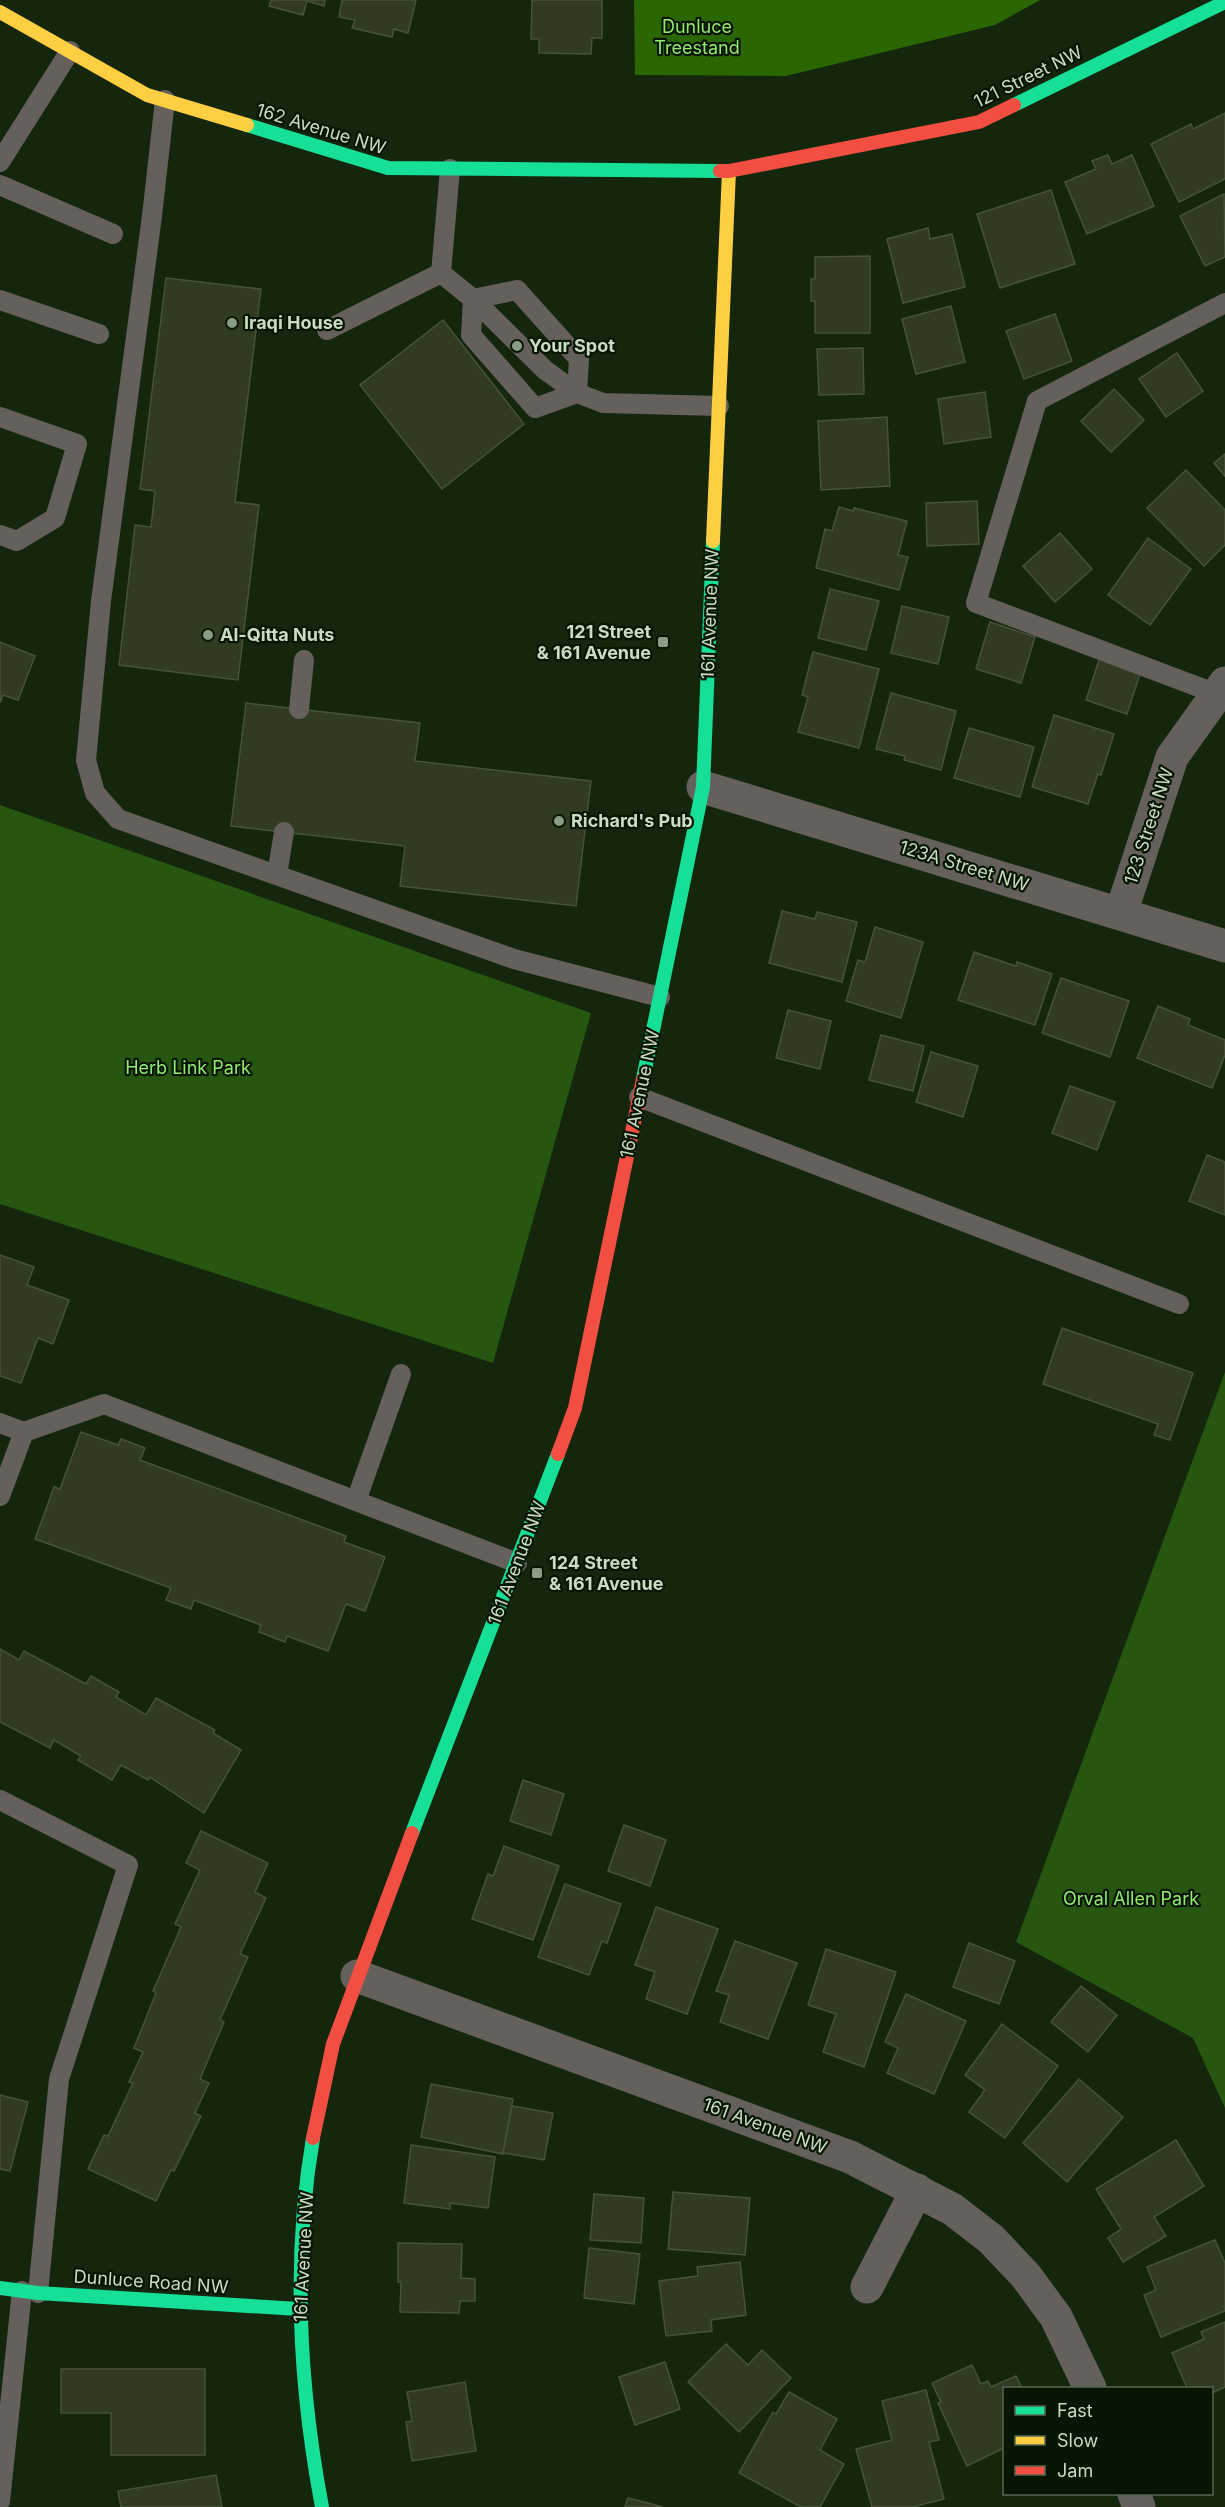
<svg xmlns="http://www.w3.org/2000/svg" width="1225" height="2507" font-family="Inter,sans-serif">
  <rect width="100%" height="100%" fill="#14260c"/>
  <g fill="#275610">
    <polygon points="0,805 591,1013 493,1363 0,1204"/>
    <polygon points="1225,1372 1225,2108 1193,2038 1016,1942"/>
  </g>
  <polygon fill="#2a6702" points="634,0 1040,0 995,25 786,76 635,75"/>
  <g fill="#303b21" stroke="#465239" stroke-width="1.5">
    <polygon points="271,0 325,0 324,6 307,1 303,15 269,6"/>
    <polygon points="342,0 416,0 408,33 394,29 392,37 352,28 355,20 339,17"/>
    <polygon points="532,0 602,0 602,38 592,38 591,54 539,53 539,39 531,39"/>
    <polygon points="1225,113 1225,179 1179,202 1151,144 1191,124 1193,129"/>
    <polygon points="1108,155 1112,164 1132,155 1154,206 1087,234 1065,182 1096,169 1092,161"/>
    <polygon points="1051,190 1075,264 1000,288 977,214"/>
    <polygon points="1224,194 1225,257 1205,266 1180,216"/>
    <polygon points="928,228 930,239 952,234 965,287 903,303 887,239"/>
    <polygon points="870,256 870,333 815,333 815,301 811,301 811,279 815,279 815,257"/>
    <polygon points="166,278 261,289 235,502 259,505 238,680 119,665 135,525 151,527 155,491 140,489"/>
    <polygon points="951,306 965,362 916,374 902,319"/>
    <polygon points="1055,314 1072,361 1024,379 1006,331"/>
    <polygon points="443,320 524,424 442,489 360,385"/>
    <polygon points="863,348 864,394 819,395 817,349"/>
    <polygon points="1177,353 1203,391 1166,417 1139,379"/>
    <polygon points="1114,389 1144,420 1111,452 1081,421"/>
    <polygon points="985,392 991,437 944,444 938,399"/>
    <polygon points="887,417 890,486 821,490 818,421"/>
    <polygon points="1225,454 1225,476 1214,463"/>
    <polygon points="1186,470 1225,510 1225,545 1204,566 1147,508"/>
    <polygon points="977,501 979,544 927,546 926,503"/>
    <polygon points="839,507 853,511 854,508 907,521 898,555 908,557 899,590 816,568 825,529 832,531"/>
    <polygon points="1060,533 1092,569 1055,602 1023,566"/>
    <polygon points="1148,538 1191,569 1150,625 1108,595"/>
    <polygon points="830,589 879,601 866,650 818,638"/>
    <polygon points="902,606 949,617 938,664 891,653"/>
    <polygon points="990,622 1035,637 1021,683 976,669"/>
    <polygon points="0,642 35,656 18,700 3,695 0,703"/>
    <polygon points="813,652 879,669 859,748 798,732 808,697 802,695"/>
    <polygon points="1100,657 1141,671 1127,714 1086,700"/>
    <polygon points="891,693 956,711 941,770 904,760 905,756 876,749"/>
    <polygon points="246,703 420,723 415,761 591,781 576,906 400,886 405,846 231,826"/>
    <polygon points="1054,715 1114,734 1101,775 1098,774 1088,804 1032,787"/>
    <polygon points="969,728 1034,747 1020,797 954,778"/>
    <polygon points="782,911 815,919 817,912 857,922 842,982 769,963"/>
    <polygon points="875,927 923,942 901,1018 846,1001 858,960 865,962"/>
    <polygon points="974,952 1016,966 1017,962 1052,974 1035,1025 958,1000"/>
    <polygon points="1061,978 1129,1001 1110,1057 1042,1033"/>
    <polygon points="1158,1006 1190,1019 1188,1025 1225,1040 1225,1055 1212,1088 1137,1058"/>
    <polygon points="788,1010 831,1021 820,1069 776,1058"/>
    <polygon points="881,1035 924,1046 913,1091 869,1080"/>
    <polygon points="931,1052 978,1066 963,1117 916,1102"/>
    <polygon points="1070,1086 1115,1102 1097,1150 1052,1133"/>
    <polygon points="1207,1155 1225,1162 1225,1215 1189,1201"/>
    <polygon points="0,1255 34,1267 27,1285 69,1300 53,1344 38,1338 21,1383 0,1376"/>
    <polygon points="1062,1328 1193,1373 1170,1440 1154,1435 1158,1424 1043,1384"/>
    <polygon points="81,1432 118,1445 121,1439 145,1448 140,1460 346,1536 344,1542 385,1557 365,1611 346,1604 328,1651 287,1636 285,1642 259,1632 261,1625 194,1600 191,1609 166,1600 171,1588 35,1539 54,1487 60,1489"/>
    <polygon points="0,1649 19,1660 24,1651 86,1684 91,1676 119,1692 116,1697 146,1715 156,1698 215,1730 213,1733 241,1750 204,1813 150,1777 148,1780 121,1765 112,1780 78,1760 81,1756 54,1740 50,1748 0,1722"/>
    <polygon points="523,1780 564,1794 551,1835 510,1821"/>
    <polygon points="624,1825 666,1840 650,1886 608,1871"/>
    <polygon points="201,1831 268,1863 255,1892 266,1898 240,1954 248,1957 220,2020 224,2022 200,2079 209,2083 195,2113 201,2116 174,2171 171,2170 156,2201 88,2169 104,2135 108,2136 133,2083 129,2082 143,2052 134,2048 156,1993 153,1991 181,1927 175,1924 200,1870 186,1863"/>
    <polygon points="504,1846 559,1866 533,1940 472,1919 488,1874 493,1876"/>
    <polygon points="565,1884 621,1904 607,1943 602,1941 589,1975 538,1957"/>
    <polygon points="656,1907 718,1929 687,2014 646,1999 655,1972 635,1965"/>
    <polygon points="735,1941 797,1963 768,2039 720,2022 729,1995 716,1991"/>
    <polygon points="969,1943 1015,1961 999,2004 953,1987"/>
    <polygon points="826,1949 896,1972 864,2067 823,2052 836,2014 808,2005"/>
    <polygon points="1081,1986 1117,2015 1088,2052 1051,2022"/>
    <polygon points="906,1994 966,2021 934,2094 887,2073 898,2048 885,2042"/>
    <polygon points="1002,2024 1058,2066 1005,2138 969,2112 985,2090 965,2075"/>
    <polygon points="1079,2079 1123,2117 1067,2182 1023,2143"/>
    <polygon points="431,2084 513,2099 503,2154 421,2137"/>
    <polygon points="0,2095 28,2102 10,2171 0,2169"/>
    <polygon points="512,2106 553,2113 544,2160 503,2153"/>
    <polygon points="1176,2140 1204,2186 1154,2217 1166,2236 1123,2262 1108,2238 1121,2229 1096,2189"/>
    <polygon points="411,2145 495,2157 488,2208 450,2203 450,2209 404,2203"/>
    <polygon points="673,2192 750,2198 745,2255 668,2249"/>
    <polygon points="594,2194 644,2198 641,2243 590,2240"/>
    <polygon points="1215,2240 1225,2263 1225,2311 1161,2337 1144,2295 1156,2290 1147,2267"/>
    <polygon points="398,2243 462,2244 461,2278 475,2279 475,2301 460,2301 459,2313 400,2312 401,2282 398,2282"/>
    <polygon points="589,2248 640,2254 634,2304 584,2298"/>
    <polygon points="740,2262 746,2315 711,2320 712,2331 666,2336 659,2281 698,2276 697,2267"/>
    <polygon points="1225,2322 1225,2387 1212,2393 1212,2388 1187,2388 1172,2353 1204,2339 1201,2332"/>
    <polygon points="726,2344 748,2365 762,2350 791,2378 739,2432 688,2382"/>
    <polygon points="665,2362 680,2409 635,2425 619,2377"/>
    <polygon points="972,2365 981,2384 988,2381 991,2387 1016,2376 1022,2388 1004,2388 1004,2448 967,2466 938,2403 941,2402 932,2383"/>
    <polygon points="61,2369 205,2369 205,2455 111,2455 111,2413 61,2413"/>
    <polygon points="465,2382 476,2451 412,2461 406,2422 412,2421 407,2392"/>
    <polygon points="926,2390 939,2440 929,2442 944,2499 913,2507 872,2507 856,2449 892,2440 882,2401"/>
    <polygon points="789,2392 837,2419 820,2450 844,2464 820,2507 801,2507 739,2473 773,2412 776,2414"/>
    <polygon points="216,2475 222,2507 121,2507 118,2491"/>
    <polygon points="628,2498 663,2507 625,2507"/>
  </g>
  <g fill="none" stroke-linecap="round" stroke-linejoin="round">
    <g stroke="#66605c" stroke-width="20">
      <polyline points="165,100 152,216 101,601 86,760 95,793 118,819 514,959 660,997"/>
      <polyline points="0,162 70,51"/>
      <polyline points="0,185 113,234"/>
      <polyline points="441,273 473,299 517,290 579,359 577,393 603,403 719,406"/>
      <polyline points="473,299 471,335 535,408 577,393"/>
      <polyline points="473,299 545,370 577,393"/>
      <polyline points="0,300 99,334"/>
      <polyline points="327,330 441,273 450,169"/>
      <polyline points="0,417 77,444 55,518 17,541 0,535"/>
      <polyline points="1217,694 976,603 1037,401 1225,303"/>
      <polyline points="299,709 304,660"/>
      <polyline points="277,875 284,832"/>
      <polyline points="639,1097 1179,1304"/>
      <polyline points="0,1423 24,1432 104,1404 517,1563"/>
      <polyline points="0,1496 24,1432"/>
      <polyline points="356,1501 401,1374"/>
      <polyline points="0,1800 128,1865 59,2079 38,2293"/>
      <polyline points="0,2501 22,2291"/>
    </g>
    <g stroke="#66605c" stroke-width="33">
      <polyline points="703,787 1225,946"/>
      <polyline points="1121,913 1172,757 1225,683"/>
      <polyline points="357,1976 850,2157 952,2209 991,2239 1026,2276 1056,2317 1090,2388"/>
      <polyline points="867,2287 917,2190"/>
      <polyline points="1134,2494 1139,2507"/>
    </g>
    <g stroke="#16e098" stroke-width="14">
      <polyline points="1014,105 1225,2"/>
      <polyline points="247,125 388,168 720,171"/>
      <polyline points="643,1079 703,787 713,541"/>
      <polyline points="412,1833 558,1454"/>
      <path d="M313,2138C292,2261 299,2385 322,2507"/>
      <polyline points="0,2288 38,2293 299,2309"/>
    </g>
    <g stroke="#ffcf43" stroke-width="14">
      <polyline points="0,12 147,95 247,125"/>
      <polyline points="713,541 729,171"/>
    </g>
    <g stroke="#f24e42" stroke-width="14">
      <polyline points="720,171 729,171 979,122 1014,105"/>
      <polyline points="558,1454 575,1408 643,1079"/>
      <polyline points="313,2138 333,2044 412,1833"/>
    </g>
  </g>
  <g fill="#8a9d82" stroke="#071503" stroke-width="2">
    <circle cx="232" cy="323" r="6"/>
    <circle cx="517" cy="346" r="6"/>
    <circle cx="208" cy="635" r="6"/>
    <rect x="657" y="636" width="12" height="12" rx="3"/>
    <circle cx="559" cy="821" r="6"/>
    <rect x="531" y="1567" width="12" height="12" rx="3"/>
  </g>
  <g text-anchor="middle" stroke-width="4.5" stroke-linejoin="round" paint-order="stroke">
    <g font-size="18" fill="#92ea6f" stroke="#071503">
      <text x="697" y="33">Dunluce<tspan x="697" dy="21">Treestand</tspan></text>
      <text x="188" y="1074">Herb Link Park</text>
      <text x="1131" y="1905">Orval Allen Park</text>
    </g>
    <g font-size="18" fill="#c9ddc2" stroke="#071503">
      <text transform="translate(1028 77) rotate(-26)" y="6">121 Street NW</text>
      <text transform="translate(321 129) rotate(17)" y="6">162 Avenue NW</text>
      <text transform="translate(710 614) rotate(-88)" y="6">161 Avenue NW</text>
      <text transform="translate(1149 826) rotate(-72)" y="6">123 Street NW</text>
      <text transform="translate(964 866) rotate(17)" y="6">123A Street NW</text>
      <text transform="translate(640 1094) rotate(-78)" y="6">161 Avenue NW</text>
      <text transform="translate(517 1563) rotate(-69)" y="6">161 Avenue NW</text>
      <text transform="translate(765 2126) rotate(20)" y="6">161 Avenue NW</text>
      <text transform="translate(304 2257) rotate(-87)" y="6">161 Avenue NW</text>
      <text transform="translate(151 2282) rotate(4)" y="6">Dunluce Road NW</text>
    </g>
    <g font-size="18" font-weight="bold" fill="#c9ddc2" stroke="#071503" text-anchor="start">
      <text x="244" y="329">Iraqi House</text>
      <text x="529" y="352">Your Spot</text>
      <text x="651" y="638" text-anchor="end">121 Street<tspan x="651" dy="21">&amp; 161 Avenue</tspan></text>
      <text x="220" y="641">Al-Qitta Nuts</text>
      <text x="571" y="827">Richard's Pub</text>
      <text x="549" y="1569">124 Street<tspan x="549" dy="21">&amp; 161 Avenue</tspan></text>
    </g>
  </g>
  <rect x="1003" y="2387" width="210" height="108" fill="#071503" stroke="#55654f" stroke-width="1.5"/>
  <rect x="1015" y="2406" width="30" height="9" fill="#16e098" stroke="#55654f" stroke-width="1.5"/>
  <text x="1057" y="2417" font-size="18" fill="#c9ddc2">Fast</text>
  <rect x="1015" y="2436" width="30" height="9" fill="#ffcf43" stroke="#55654f" stroke-width="1.5"/>
  <text x="1057" y="2447" font-size="18" fill="#c9ddc2">Slow</text>
  <rect x="1015" y="2466" width="30" height="9" fill="#f24e42" stroke="#55654f" stroke-width="1.5"/>
  <text x="1057" y="2477" font-size="18" fill="#c9ddc2">Jam</text>
</svg>
